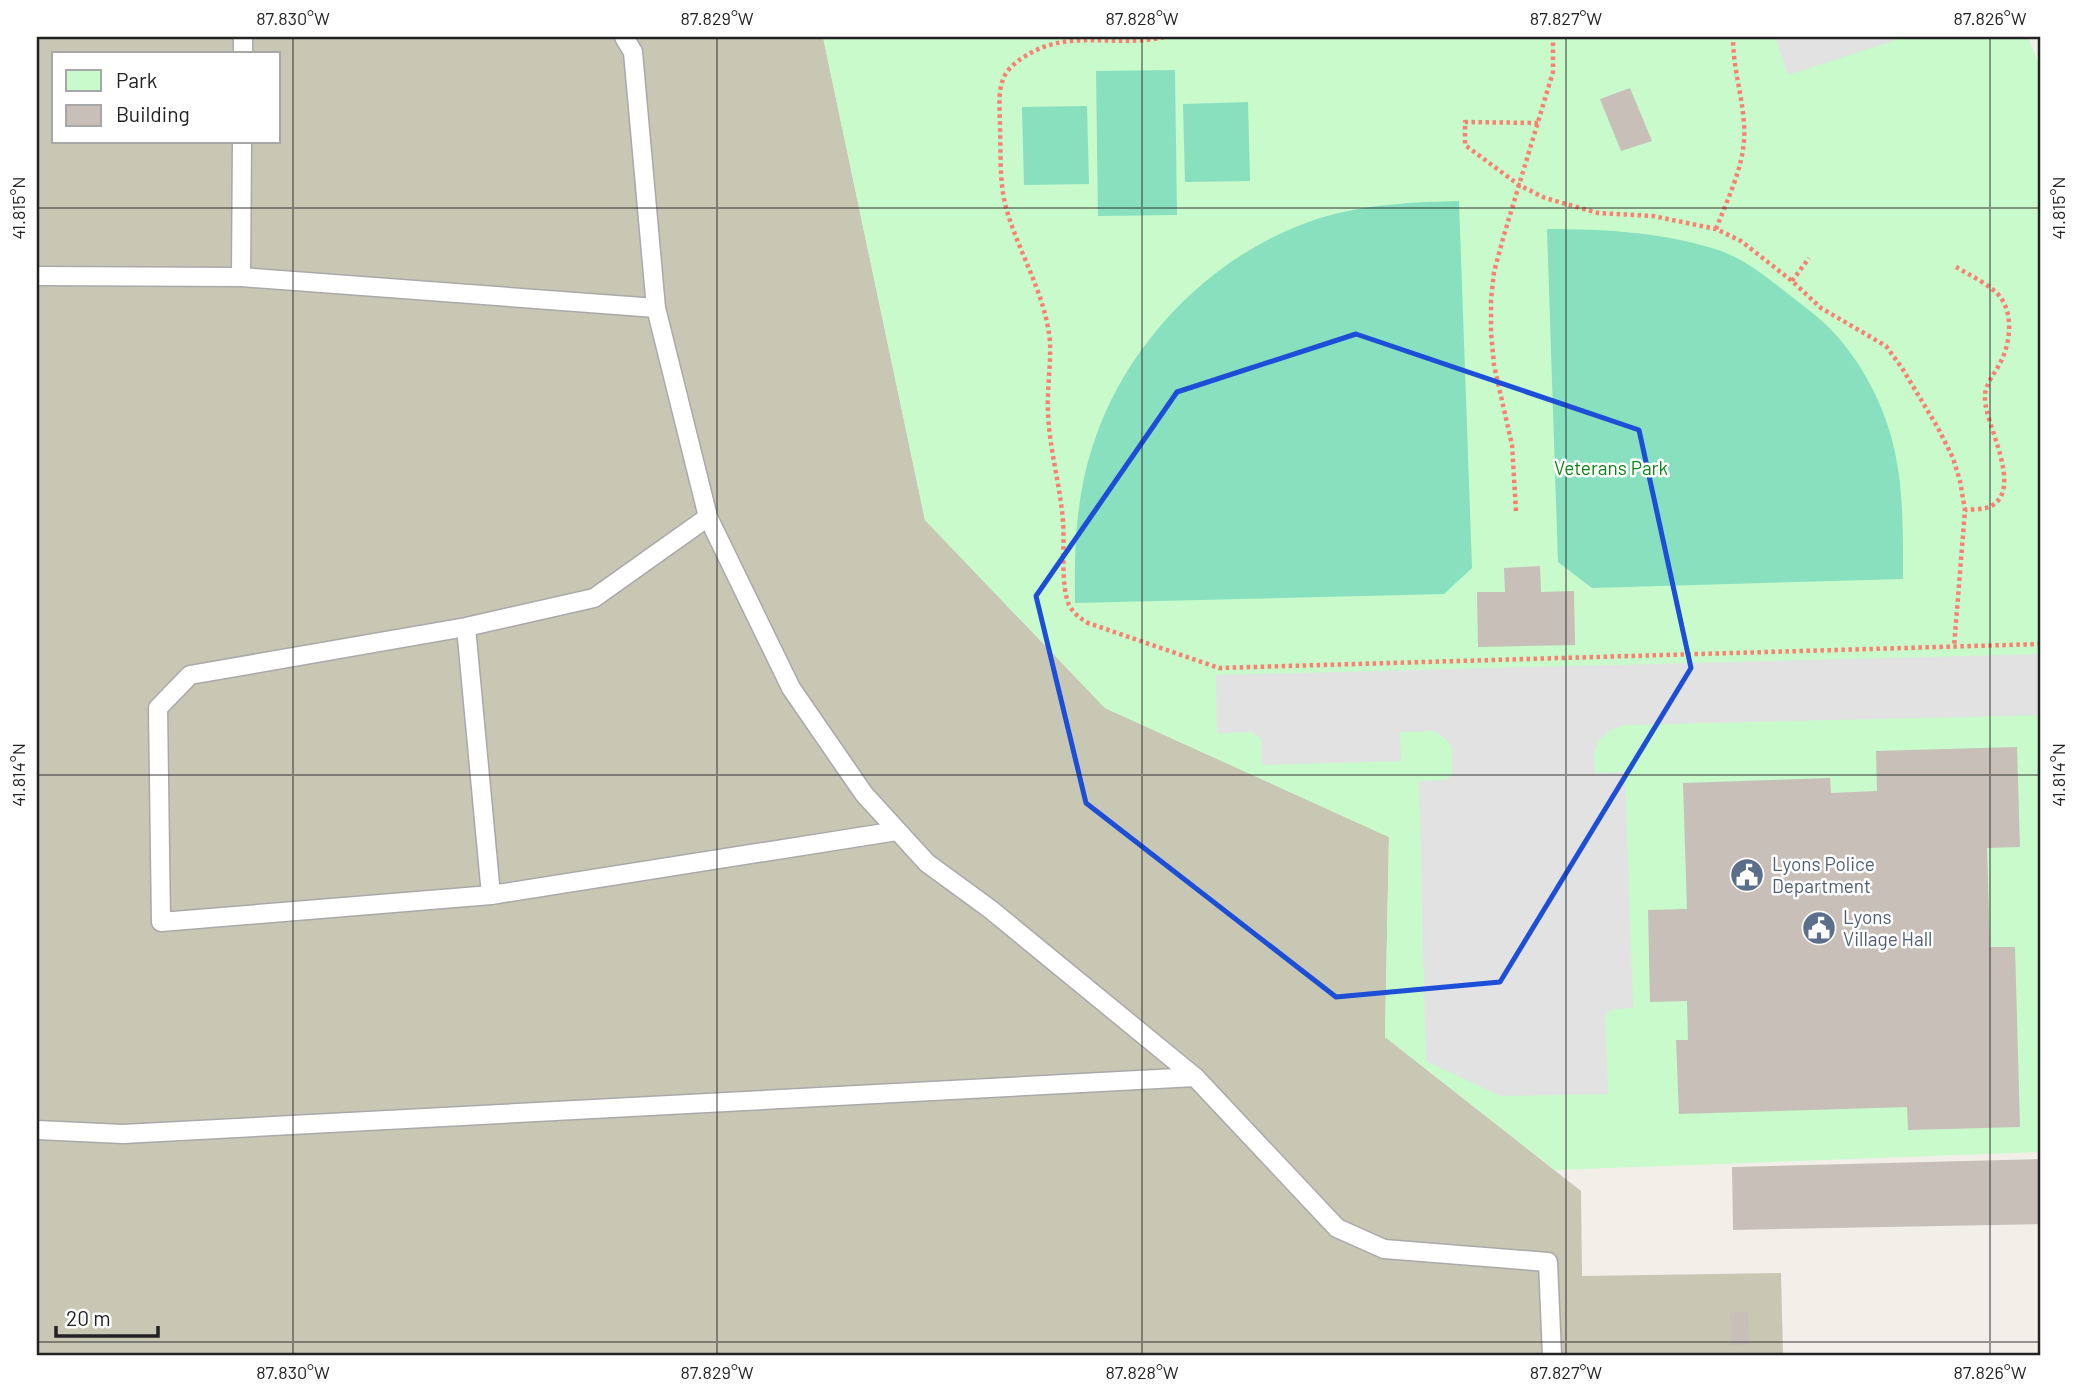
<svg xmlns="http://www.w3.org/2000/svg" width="2078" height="1392" font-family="Barlow,sans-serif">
  <rect width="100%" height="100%" fill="#f2efe9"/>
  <path fill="#c7c7b4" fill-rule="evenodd" d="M37,37H823L925,520L1105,708L1389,837L1385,1037L1581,1191L1582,1276L1781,1273L1783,1355H37ZM54,54H278V142H54Z"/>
  <polygon fill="#c8facc" points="823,37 2028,37 2041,70 2041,1152 1555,1170 1385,1037 1389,837 1105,708 925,520"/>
  <g fill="#88e0be">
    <polygon points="1175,70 1177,215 1098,216 1096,71"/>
    <polygon points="1248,102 1250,181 1185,182 1183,104"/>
    <polygon points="1087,106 1089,184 1024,185 1022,107"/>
    <path d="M1459,201L1472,568L1444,594L1075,603C1074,549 1076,496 1093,445C1127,339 1219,247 1327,216C1370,204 1415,202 1459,201Z"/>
    <path d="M1547,229C1605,229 1660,232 1715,249C1741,257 1763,274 1783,290C1801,304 1821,318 1836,335C1861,363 1881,400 1891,436C1904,483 1903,531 1903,579L1592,588L1558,562Z"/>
  </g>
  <g fill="#e2e2e2">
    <polygon points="1775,37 1904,37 1788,75"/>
    <polygon points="2041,654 2041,715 1624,725 1611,730 1600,739 1594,752 1595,773 1625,772 1633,1008 1613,1009 1605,1015 1608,1094 1501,1096 1426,1061 1419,781 1446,780 1452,775 1452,748 1445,738 1434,731 1400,732 1401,761 1262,765 1261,739 1252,732 1217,733 1216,675"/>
  </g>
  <g fill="#c7bfb8">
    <polygon points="1630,88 1652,141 1621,151 1600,99"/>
    <polygon points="1540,566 1541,592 1574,591 1575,645 1478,647 1477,592 1505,592 1504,568"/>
    <polygon points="2017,747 2020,847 1987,848 1990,947 2015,947 2020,1127 1908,1130 1907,1107 1679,1114 1676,1040 1688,1040 1687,1001 1650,1002 1648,910 1687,909 1683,783 1830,778 1831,793 1877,791 1876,751"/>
    <polygon points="2041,1159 2041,1224 1733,1230 1732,1167"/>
    <polygon points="1748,1312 1749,1344 1731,1345 1730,1313"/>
  </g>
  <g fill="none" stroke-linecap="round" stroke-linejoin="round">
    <g stroke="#a9a9a9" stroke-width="21">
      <g id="service">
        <polyline points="624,37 633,52 656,308 708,517 791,688 864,794 927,863 990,909 1195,1077 1337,1228 1384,1249 1548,1262 1552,1355"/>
        <polyline points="243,54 243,37"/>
        <polyline points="242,142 241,277 656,308"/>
        <polyline points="37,276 241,277"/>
        <polyline points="466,627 491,895 161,922 158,708 190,675 466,627 594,598 708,517"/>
        <polyline points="491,895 897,831"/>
        <polyline points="37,1130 123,1134 1195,1077"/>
      </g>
    </g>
    <g stroke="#fa8072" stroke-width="4.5" stroke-dasharray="3.5 3.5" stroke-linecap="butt">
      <path d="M1164,37C1119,48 1070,29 1029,54C1021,58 1010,66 1005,75C997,90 1000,109 1000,127C1001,154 999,185 1007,211C1020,255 1046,296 1050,342C1051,365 1047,388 1048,411C1049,448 1060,484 1063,521C1065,546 1060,583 1069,605C1074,614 1080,618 1088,623L1219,668L2041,644"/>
      <polyline points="1538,123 1465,122 1465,145 1519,185 1545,198 1598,213 1653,216 1716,229 1741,241 1792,281 1821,308 1886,346 1902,368 1938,428 1953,458 1960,481 1965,510 1954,647"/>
      <path d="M1716,229C1729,195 1747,161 1744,124C1742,93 1733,69 1733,37"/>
      <path d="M1956,267C1968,274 1994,287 2001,298C2014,317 2010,346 1999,365C1993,376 1984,386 1985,399C1985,424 2024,489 1991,506C1984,510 1973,509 1965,510"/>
      <polyline points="1792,281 1809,258"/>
      <polyline points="1516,511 1512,445 1494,365 1491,332 1491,300 1494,272 1504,235 1553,72 1553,37"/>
    </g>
    <use href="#service" stroke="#fff" stroke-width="18"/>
  </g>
  <path fill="none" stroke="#1d4ed8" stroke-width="5" stroke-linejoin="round" d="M1356,334L1639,430L1691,668L1500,982L1336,997L1086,803L1036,596L1177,392Z"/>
  <path fill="none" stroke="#222" stroke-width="2" stroke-opacity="0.45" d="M293,37V1355M717,37V1355M1142,37V1355M1566,37V1355M1990,37V1355M37,208H2041M37,775H2041M37,1342H2041"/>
  <defs>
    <g id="civic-disc" transform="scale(1.75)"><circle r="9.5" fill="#5c6f8a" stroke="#fff"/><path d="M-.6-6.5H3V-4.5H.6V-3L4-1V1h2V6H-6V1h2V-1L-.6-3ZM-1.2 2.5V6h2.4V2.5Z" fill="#fff"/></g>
  </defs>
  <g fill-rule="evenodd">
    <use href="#civic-disc" x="1747" y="875"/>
    <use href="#civic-disc" x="1819" y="928"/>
  </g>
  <g text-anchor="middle" stroke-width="5" stroke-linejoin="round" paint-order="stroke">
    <g font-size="19" fill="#0c8416" stroke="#fff">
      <text x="1611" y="475">Veterans Park</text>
    </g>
    <g font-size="19" fill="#4e5e75" stroke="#fff" text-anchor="start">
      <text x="1772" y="871">Lyons Police<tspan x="1772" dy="22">Department</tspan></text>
      <text x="1843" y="924">Lyons<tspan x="1843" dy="22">Village Hall</tspan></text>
    </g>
  </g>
  <rect width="2078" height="1392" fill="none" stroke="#ffffff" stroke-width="77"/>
  <rect x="52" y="52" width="228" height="91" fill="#ffffff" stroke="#a7a7a7" stroke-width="2"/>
  <rect x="66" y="70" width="35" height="21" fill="#c8facc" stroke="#a7a7a7" stroke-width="2"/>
  <text x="116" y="88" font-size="21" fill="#222222">Park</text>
  <rect x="66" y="105" width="35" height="21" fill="#c7bfb8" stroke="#a7a7a7" stroke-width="2"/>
  <text x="116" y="122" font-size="21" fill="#222222">Building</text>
  <path d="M56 1326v10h102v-10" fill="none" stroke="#222222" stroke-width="3.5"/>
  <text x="66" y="1326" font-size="21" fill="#222222" stroke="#ffffff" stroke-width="5" paint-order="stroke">20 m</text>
  <rect x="38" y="38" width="2001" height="1316" fill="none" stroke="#222" stroke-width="2.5"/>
  <g font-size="18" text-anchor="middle" fill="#222">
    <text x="293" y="25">87.830°W</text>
    <text x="717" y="25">87.829°W</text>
    <text x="1142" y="25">87.828°W</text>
    <text x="1566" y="25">87.827°W</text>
    <text x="1990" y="25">87.826°W</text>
    <text transform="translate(19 208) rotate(-90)" y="6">41.815°N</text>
    <text transform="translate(2059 208) rotate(-90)" y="6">41.815°N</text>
    <text transform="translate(19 775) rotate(-90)" y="6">41.814°N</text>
    <text transform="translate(2059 775) rotate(-90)" y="6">41.814°N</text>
    <text x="293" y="1379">87.830°W</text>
    <text x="717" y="1379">87.829°W</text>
    <text x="1142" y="1379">87.828°W</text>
    <text x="1566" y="1379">87.827°W</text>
    <text x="1990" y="1379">87.826°W</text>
  </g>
</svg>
